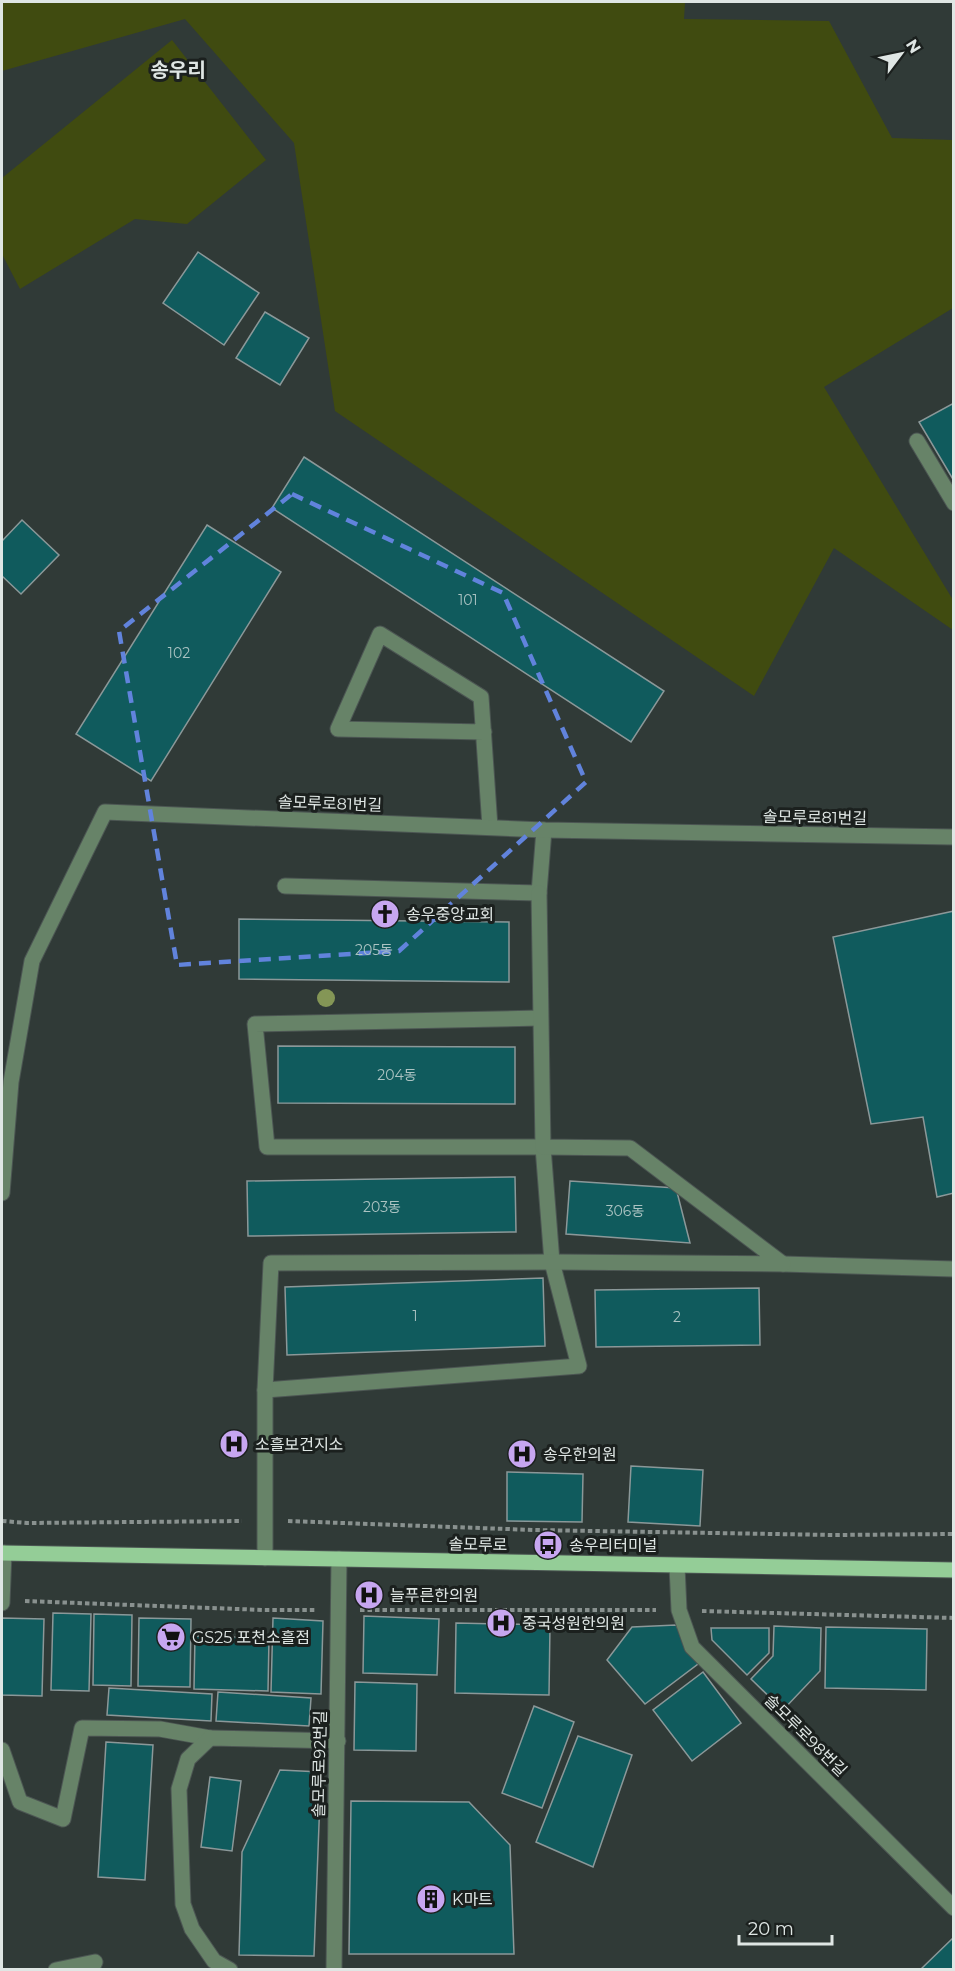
<svg xmlns="http://www.w3.org/2000/svg" width="955" height="1971" font-family="Montserrat,'Noto Sans KR',sans-serif">
  <rect width="100%" height="100%" fill="#303a37"/>
  <g fill="#404b10">
    <polygon points="2,2 685,2 684,19 829,21 892,138 953,140 953,308 824,387 953,600 953,630 834,548 754,696 335,411 294,143 185,19 2,71"/>
    <polygon points="172,40 266,160 187,224 135,219 20,289 2,254 2,178"/>
  </g>
  <g fill="#105b5d" stroke="#8b9899" stroke-width="1.5">
    <polygon points="198,252 259,293 224,345 163,303"/>
    <polygon points="265,312 309,338 280,385 236,358"/>
    <polygon points="954,403 954,481 919,422"/>
    <polygon points="304,457 664,691 631,742 272,508"/>
    <polygon points="22,520 59,555 21,594 2,576 2,541"/>
    <polygon points="207,525 281,572 151,781 76,734"/>
    <polygon points="954,911 954,1193 937,1197 923,1117 871,1124 833,937"/>
    <polygon points="239,919 509,922 509,982 239,979"/>
    <polygon points="278,1046 515,1047 515,1104 278,1103"/>
    <polygon points="515,1177 516,1232 248,1236 247,1181"/>
    <polygon points="570,1181 676,1188 690,1243 566,1234"/>
    <polygon points="543,1278 545,1346 287,1355 285,1287"/>
    <polygon points="759,1288 760,1345 596,1347 595,1290"/>
    <polygon points="631,1466 703,1470 700,1526 628,1522"/>
    <polygon points="507,1472 583,1474 582,1522 507,1521"/>
    <polygon points="53,1613 91,1614 89,1691 51,1690"/>
    <polygon points="94,1614 132,1615 131,1686 93,1685"/>
    <polygon points="364,1616 439,1619 437,1675 363,1673"/>
    <polygon points="2,1618 44,1619 42,1696 2,1695"/>
    <polygon points="139,1618 191,1619 190,1687 138,1686"/>
    <polygon points="273,1618 323,1621 321,1694 271,1692"/>
    <polygon points="456,1623 550,1625 549,1695 455,1693"/>
    <polygon points="676,1625 698,1664 645,1704 607,1660 632,1627"/>
    <polygon points="774,1626 821,1628 820,1671 783,1710 751,1679 773,1656"/>
    <polygon points="826,1627 927,1629 926,1690 825,1688"/>
    <polygon points="711,1628 769,1628 769,1653 747,1675 712,1640"/>
    <polygon points="195,1636 269,1638 268,1691 194,1689"/>
    <polygon points="703,1672 741,1723 692,1761 653,1710"/>
    <polygon points="355,1682 417,1684 416,1751 354,1750"/>
    <polygon points="109,1688 212,1694 211,1721 107,1715"/>
    <polygon points="218,1692 311,1698 309,1726 216,1721"/>
    <polygon points="534,1706 574,1722 542,1808 502,1793"/>
    <polygon points="578,1736 632,1755 593,1867 536,1842"/>
    <polygon points="106,1742 153,1745 145,1880 98,1877"/>
    <polygon points="280,1770 321,1772 314,1956 239,1955 242,1852"/>
    <polygon points="210,1777 241,1781 232,1851 201,1847"/>
    <polygon points="351,1801 469,1802 510,1845 514,1954 349,1954"/>
    <polygon points="954,1937 954,1970 920,1970"/>
  </g>
  <g fill="none" stroke-linecap="round" stroke-linejoin="round">
    <g stroke="#4c5653" stroke-width="17">
      <g id="minor">
        <polyline points="917,441 954,503"/>
        <polyline points="484,732 338,729 380,634 481,697 490,827"/>
        <polyline points="285,886 539,893 544,830"/>
        <polyline points="2,1193 11,1082 32,961 105,812 544,830 954,837"/>
        <polyline points="783,1264 954,1269"/>
        <polyline points="265,1390 579,1366 552,1262 543,1147 267,1147 255,1024 540,1018"/>
        <polyline points="265,1558 265,1390 271,1263 552,1262 783,1264 630,1148 543,1147 539,893"/>
        <polyline points="677,1566 679,1610 692,1647 954,1908"/>
        <polyline points="2,1603 4,1553"/>
        <polyline points="2,1750 20,1802 63,1819 82,1728 160,1729 210,1738"/>
        <polyline points="56,1970 95,1962 91,1970"/>
        <polyline points="230,1970 214,1961 192,1929 183,1904 179,1789 188,1759 210,1738 338,1741"/>
        <polyline points="334,1970 339,1559"/>
      </g>
    </g>
    <g stroke="#4c5653" stroke-width="17">
      <polyline id="major" points="2,1553 954,1570"/>
    </g>
    <g stroke="#89918f" stroke-width="4" stroke-dasharray="4.5 3" stroke-linecap="butt">
      <polyline points="2,1521 27,1523 242,1521"/>
      <polyline points="288,1521 534,1530 834,1535 954,1534"/>
      <polyline points="25,1601 264,1610 317,1610"/>
      <polyline points="360,1610 656,1610"/>
      <polyline points="702,1611 954,1618"/>
    </g>
    <use href="#minor" stroke="#678368" stroke-width="15"/>
    <use href="#major" stroke="#94cd97" stroke-width="15"/>
  </g>
  <circle fill="#849656" cx="326" cy="998" r="9"/>
  <path fill="none" stroke="#6183dc" stroke-width="4.5" stroke-dasharray="12 8" stroke-linejoin="round" d="M292,494L503,593L586,782L399,951L177,965L119,631Z"/>
  <defs>
    <g id="church-disc" transform="scale(1.5)"><circle r="9.5" fill="#c7a6f0" stroke="#1b201e"/><path d="M-1.2-6h2.4v3.5h3.3v2.4h-3.3V6h-2.4V-.1h-3.3v-2.4h3.3Z" fill="#111"/></g>
    <g id="hospital-disc" transform="scale(1.5)"><circle r="9.5" fill="#c7a6f0" stroke="#1b201e"/><path d="M-5-5h3v3.5h4V-5h3V5h-3V1.5h-4V5h-3Z" fill="#111"/></g>
    <g id="bus-disc" transform="scale(1.5)"><circle r="9.5" fill="#c7a6f0" stroke="#1b201e"/><path d="M-5-6H5V4H4V6H2V4H-2V6H-4V4H-5ZM-3.5-4V0h7V-4ZM-3.5 1.2v1.5H-2V1.2ZM2 1.2v1.5H3.5V1.2Z" fill="#111"/></g>
    <g id="supermarket-disc" transform="scale(1.5)"><circle r="9.5" fill="#c7a6f0" stroke="#1b201e"/><path d="M-6-5.5h2.5l.6 2H6L4.5 2H-2.5L-4.4-4H-6ZM-1.5 3.2a1.3 1.3 0 1 0 .1 0ZM3 3.2a1.3 1.3 0 1 0 .1 0Z" fill="#111"/></g>
    <g id="building-disc" transform="scale(1.5)"><circle r="9.5" fill="#c7a6f0" stroke="#1b201e"/><path d="M-4-6H4V6H1V3H-1V6H-4ZM-2.5-4.3h1.7v1.8h-1.7ZM.8-4.3h1.7v1.8H.8ZM-2.5-1h1.7V.8h-1.7ZM.8-1h1.7V.8H.8Z" fill="#111"/></g>
  </defs>
  <g fill-rule="evenodd">
    <use href="#church-disc" x="385" y="914"/>
    <use href="#hospital-disc" x="234" y="1444"/>
    <use href="#hospital-disc" x="522" y="1454"/>
    <use href="#bus-disc" x="548" y="1545"/>
    <use href="#hospital-disc" x="369" y="1595"/>
    <use href="#hospital-disc" x="501" y="1623"/>
    <use href="#supermarket-disc" x="171" y="1637"/>
    <use href="#building-disc" x="431" y="1899"/>
  </g>
  <g text-anchor="middle" stroke-width="6" stroke-linejoin="round" paint-order="stroke">
    <g font-size="14" fill="#abc3c2">
      <text x="468" y="605">101</text>
      <text x="179" y="658">102</text>
      <text x="374" y="955">205동</text>
      <text x="397" y="1080">204동</text>
      <text x="382" y="1212">203동</text>
      <text x="625" y="1216">306동</text>
      <text x="415" y="1321">1</text>
      <text x="677" y="1322">2</text>
    </g>
    <g font-size="16" fill="#dfe6e4" stroke="#1b201e">
      <text transform="translate(330 803) rotate(2)" y="6">솔모루로81번길</text>
      <text transform="translate(815 817) rotate(1)" y="6">솔모루로81번길</text>
      <text transform="translate(478 1544) rotate(1)" y="6">솔모루로</text>
      <text transform="translate(806 1735) rotate(45)" y="6">솔모루로98번길</text>
      <text transform="translate(319 1764) rotate(-89)" y="6">솔모루로92번길</text>
    </g>
    <g font-size="16" fill="#dfe6e4" stroke="#1b201e" text-anchor="start">
      <text x="406" y="920">송우중앙교회</text>
      <text x="255" y="1450">소흘보건지소</text>
      <text x="543" y="1460">송우한의원</text>
      <text x="569" y="1551">송우리터미널</text>
      <text x="390" y="1601">늘푸른한의원</text>
      <text x="522" y="1629">중국성원한의원</text>
      <text x="192" y="1643">GS25 포천소흘점</text>
      <text x="452" y="1905">K마트</text>
    </g>
    <g font-size="20" font-weight="bold" fill="#dfe6e4" stroke="#1b201e">
      <text x="178" y="77">송우리</text>
    </g>
  </g>
  <rect width="955" height="1971" fill="none" stroke="#dfe6e4" stroke-width="6"/>
  <g transform="translate(901 54) rotate(58)" stroke="#1b201e" stroke-width="4.5" paint-order="stroke">
  <path d="M0-4.5L10 22L0 15L-10 22Z" fill="#dfe6e4"/>
  <text y="-9" font-size="16" font-weight="bold" text-anchor="middle" fill="#dfe6e4">N</text>
  </g>
  <path d="M739 1935v9h93v-9" fill="none" stroke="#dfe6e4" stroke-width="3"/>
  <text x="748" y="1935" font-size="18" fill="#dfe6e4" stroke="#1b201e" stroke-width="4.5" paint-order="stroke">20 m</text>
</svg>
